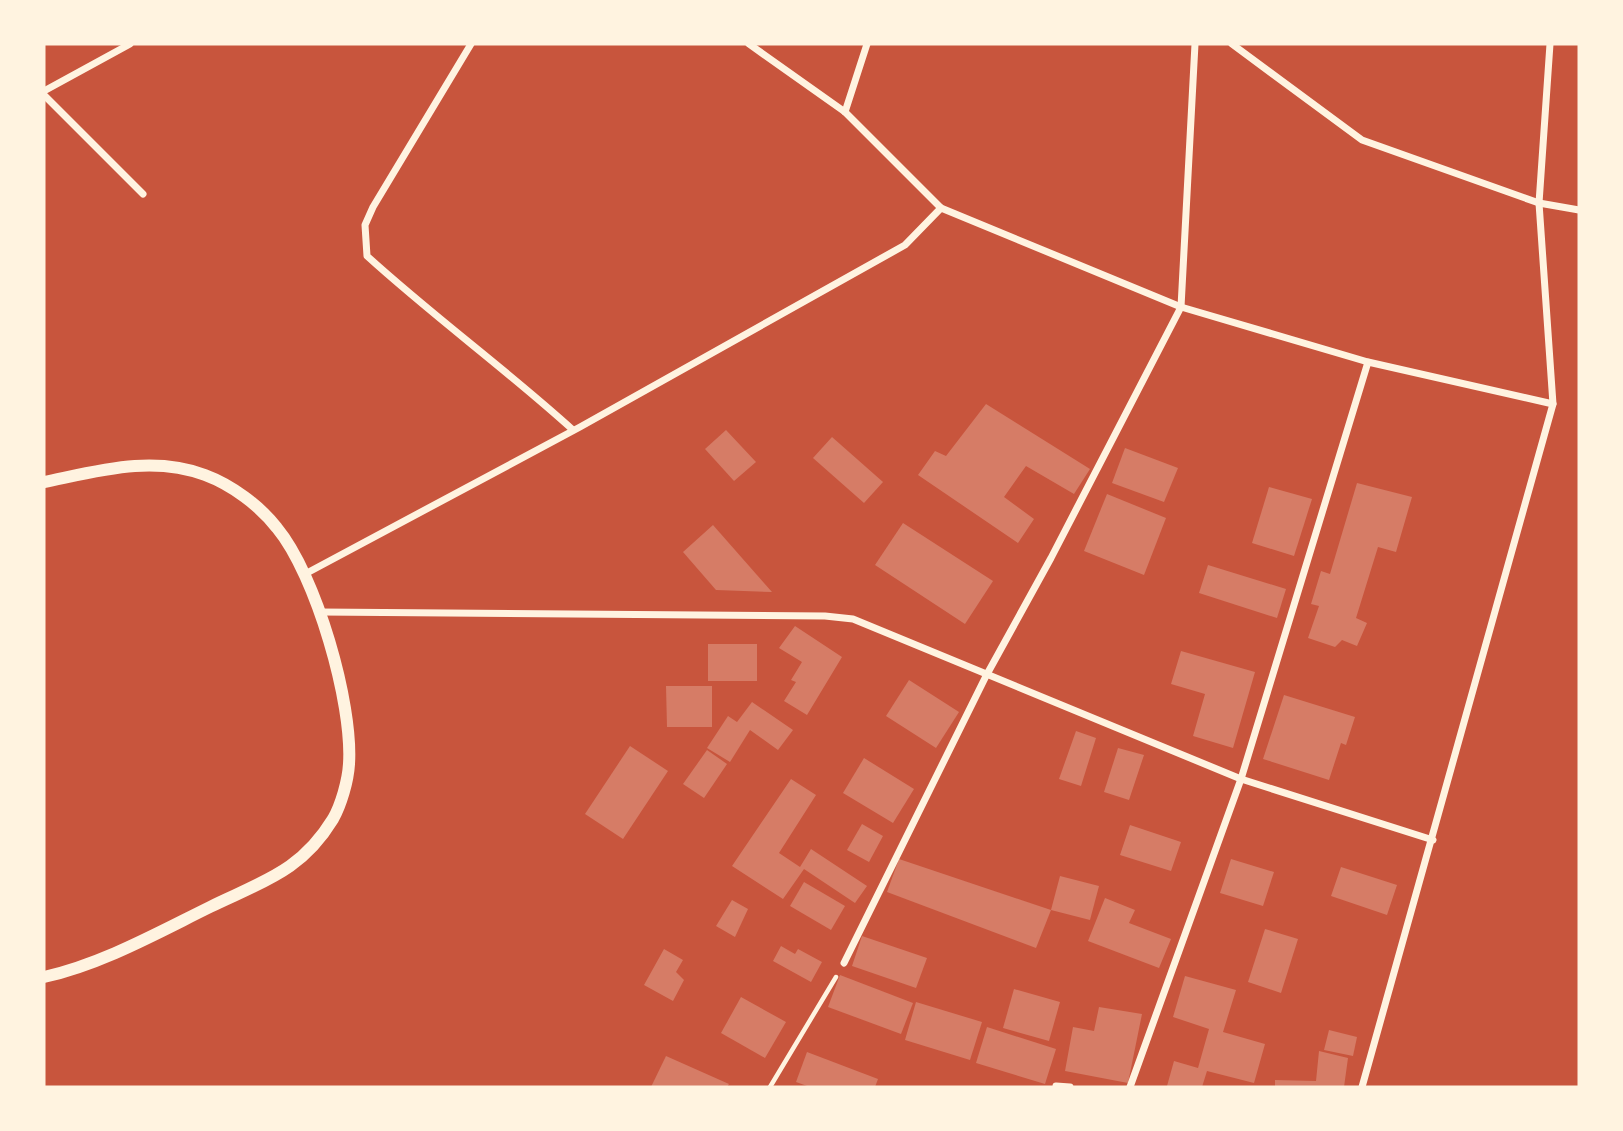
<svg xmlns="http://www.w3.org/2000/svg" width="1623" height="1131" font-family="'Archivo Narrow',sans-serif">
  <rect width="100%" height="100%" fill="#c8553d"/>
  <g fill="#d67c66">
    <polygon points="986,404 1090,469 1074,494 1026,466 1004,497 1034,519 1018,543 918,475 935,451 946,456"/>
    <polygon points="726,430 756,462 734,481 705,449"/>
    <polygon points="832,437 883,482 864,503 813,458"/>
    <polygon points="1125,448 1178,468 1164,502 1112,483"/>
    <polygon points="1357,483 1412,497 1396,552 1378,547 1356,618 1367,623 1357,646 1342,640 1335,647 1308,638 1319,606 1311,604 1321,571 1330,574"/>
    <polygon points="1269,487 1312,499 1294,556 1252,543"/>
    <polygon points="1107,494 1166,518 1144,575 1084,551"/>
    <polygon points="903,523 993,581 965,624 875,565"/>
    <polygon points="713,525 772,592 716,590 683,552"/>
    <polygon points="1208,565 1286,589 1277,618 1199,593"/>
    <polygon points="795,626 842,657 807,715 784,701 796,682 791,680 802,662 779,648"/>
    <rect x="708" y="644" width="49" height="37"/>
    <polygon points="1181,651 1255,672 1233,748 1193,736 1205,694 1171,684"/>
    <polygon points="909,680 959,712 936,748 886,716"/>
    <polygon points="666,686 712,686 712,727 667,727"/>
    <polygon points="1284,695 1355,717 1346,745 1341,743 1329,780 1263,759"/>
    <polygon points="752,702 793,730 778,750 750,730 730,762 707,748 728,716 737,722"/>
    <polygon points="1076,731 1096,738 1081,786 1059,779"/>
    <polygon points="630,746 668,771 623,839 585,814"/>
    <polygon points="1118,748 1144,755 1129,800 1104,792"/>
    <polygon points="707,750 727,764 704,798 683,784"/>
    <polygon points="864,758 914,789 893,823 843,793"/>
    <polygon points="791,779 816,795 779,853 800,867 811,849 867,886 855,903 804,869 783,899 732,866"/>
    <polygon points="862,824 883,836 869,862 847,850"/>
    <polygon points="1130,825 1181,842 1171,871 1120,855"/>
    <polygon points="899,859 1051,910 1036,948 887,892"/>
    <polygon points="1231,859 1274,872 1263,906 1220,893"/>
    <polygon points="1341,867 1397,885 1387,915 1331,896"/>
    <polygon points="1060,876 1099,886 1090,920 1051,910"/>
    <polygon points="804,882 845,906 831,930 790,906"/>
    <polygon points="1105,898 1135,910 1129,923 1171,939 1159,968 1088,941"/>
    <polygon points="732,900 748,909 735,937 716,926"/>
    <polygon points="1265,929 1298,939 1281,993 1248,982"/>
    <polygon points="862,936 927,958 916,988 852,966"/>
    <polygon points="781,946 795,954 798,949 822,962 811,982 773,961"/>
    <polygon points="664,949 683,960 676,972 684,980 673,1001 644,985"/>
    <polygon points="840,975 913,1003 901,1034 828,1007"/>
    <polygon points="1185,976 1236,990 1223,1032 1265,1044 1254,1083 1207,1071 1202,1087 1167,1086 1174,1061 1198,1068 1209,1029 1173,1017"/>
    <polygon points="1014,989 1060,1002 1049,1041 1003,1028"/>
    <polygon points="741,997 786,1022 765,1058 721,1033"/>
    <polygon points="916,1002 982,1022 970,1060 905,1040"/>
    <polygon points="1099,1007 1142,1014 1128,1083 1065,1071 1073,1027 1094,1031"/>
    <polygon points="987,1027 1056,1049 1045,1084 976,1063"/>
    <polygon points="1329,1030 1357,1037 1353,1056 1324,1050"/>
    <polygon points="1319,1051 1348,1058 1344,1087 1275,1087 1275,1080 1316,1081"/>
    <polygon points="807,1052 878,1079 875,1087 810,1087 796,1082"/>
    <polygon points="666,1056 729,1084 727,1087 651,1087"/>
  </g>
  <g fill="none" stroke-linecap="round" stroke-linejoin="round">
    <polyline stroke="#fff3e0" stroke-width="4.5" points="770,1087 836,977"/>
    <g stroke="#fff3e0" stroke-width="7">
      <path d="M471,44L373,207L365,225L367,256C434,317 507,370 573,430"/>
      <polyline points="749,44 845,112 941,208 1181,307 1368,362 1553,404"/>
      <polyline points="1232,44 1362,140 1539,203 1579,210"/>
      <polyline points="44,91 130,44"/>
      <polyline points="44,95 143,194"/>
      <polyline points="845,112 867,44"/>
      <polyline points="305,574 580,427 905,245 941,208"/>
      <polyline points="320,612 825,616 853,619 1241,779 1433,840"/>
      <polyline points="844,963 986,676 1051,558 1181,307 1195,44"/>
      <polyline points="1056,1086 1070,1087"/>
      <polyline points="1130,1087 1241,779 1368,362"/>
      <polyline points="1362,1087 1553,404 1539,203 1550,44"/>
    </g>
    <path stroke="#fff3e0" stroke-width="12" d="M44,482C98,471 152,455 205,475C232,485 260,506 277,528C316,575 353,703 349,764C348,781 341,805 333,819C322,837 307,854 290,866C266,883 236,894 210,907C157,933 102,964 44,977"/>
  </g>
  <rect width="1623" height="1131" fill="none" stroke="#fff3e0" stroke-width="91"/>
</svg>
